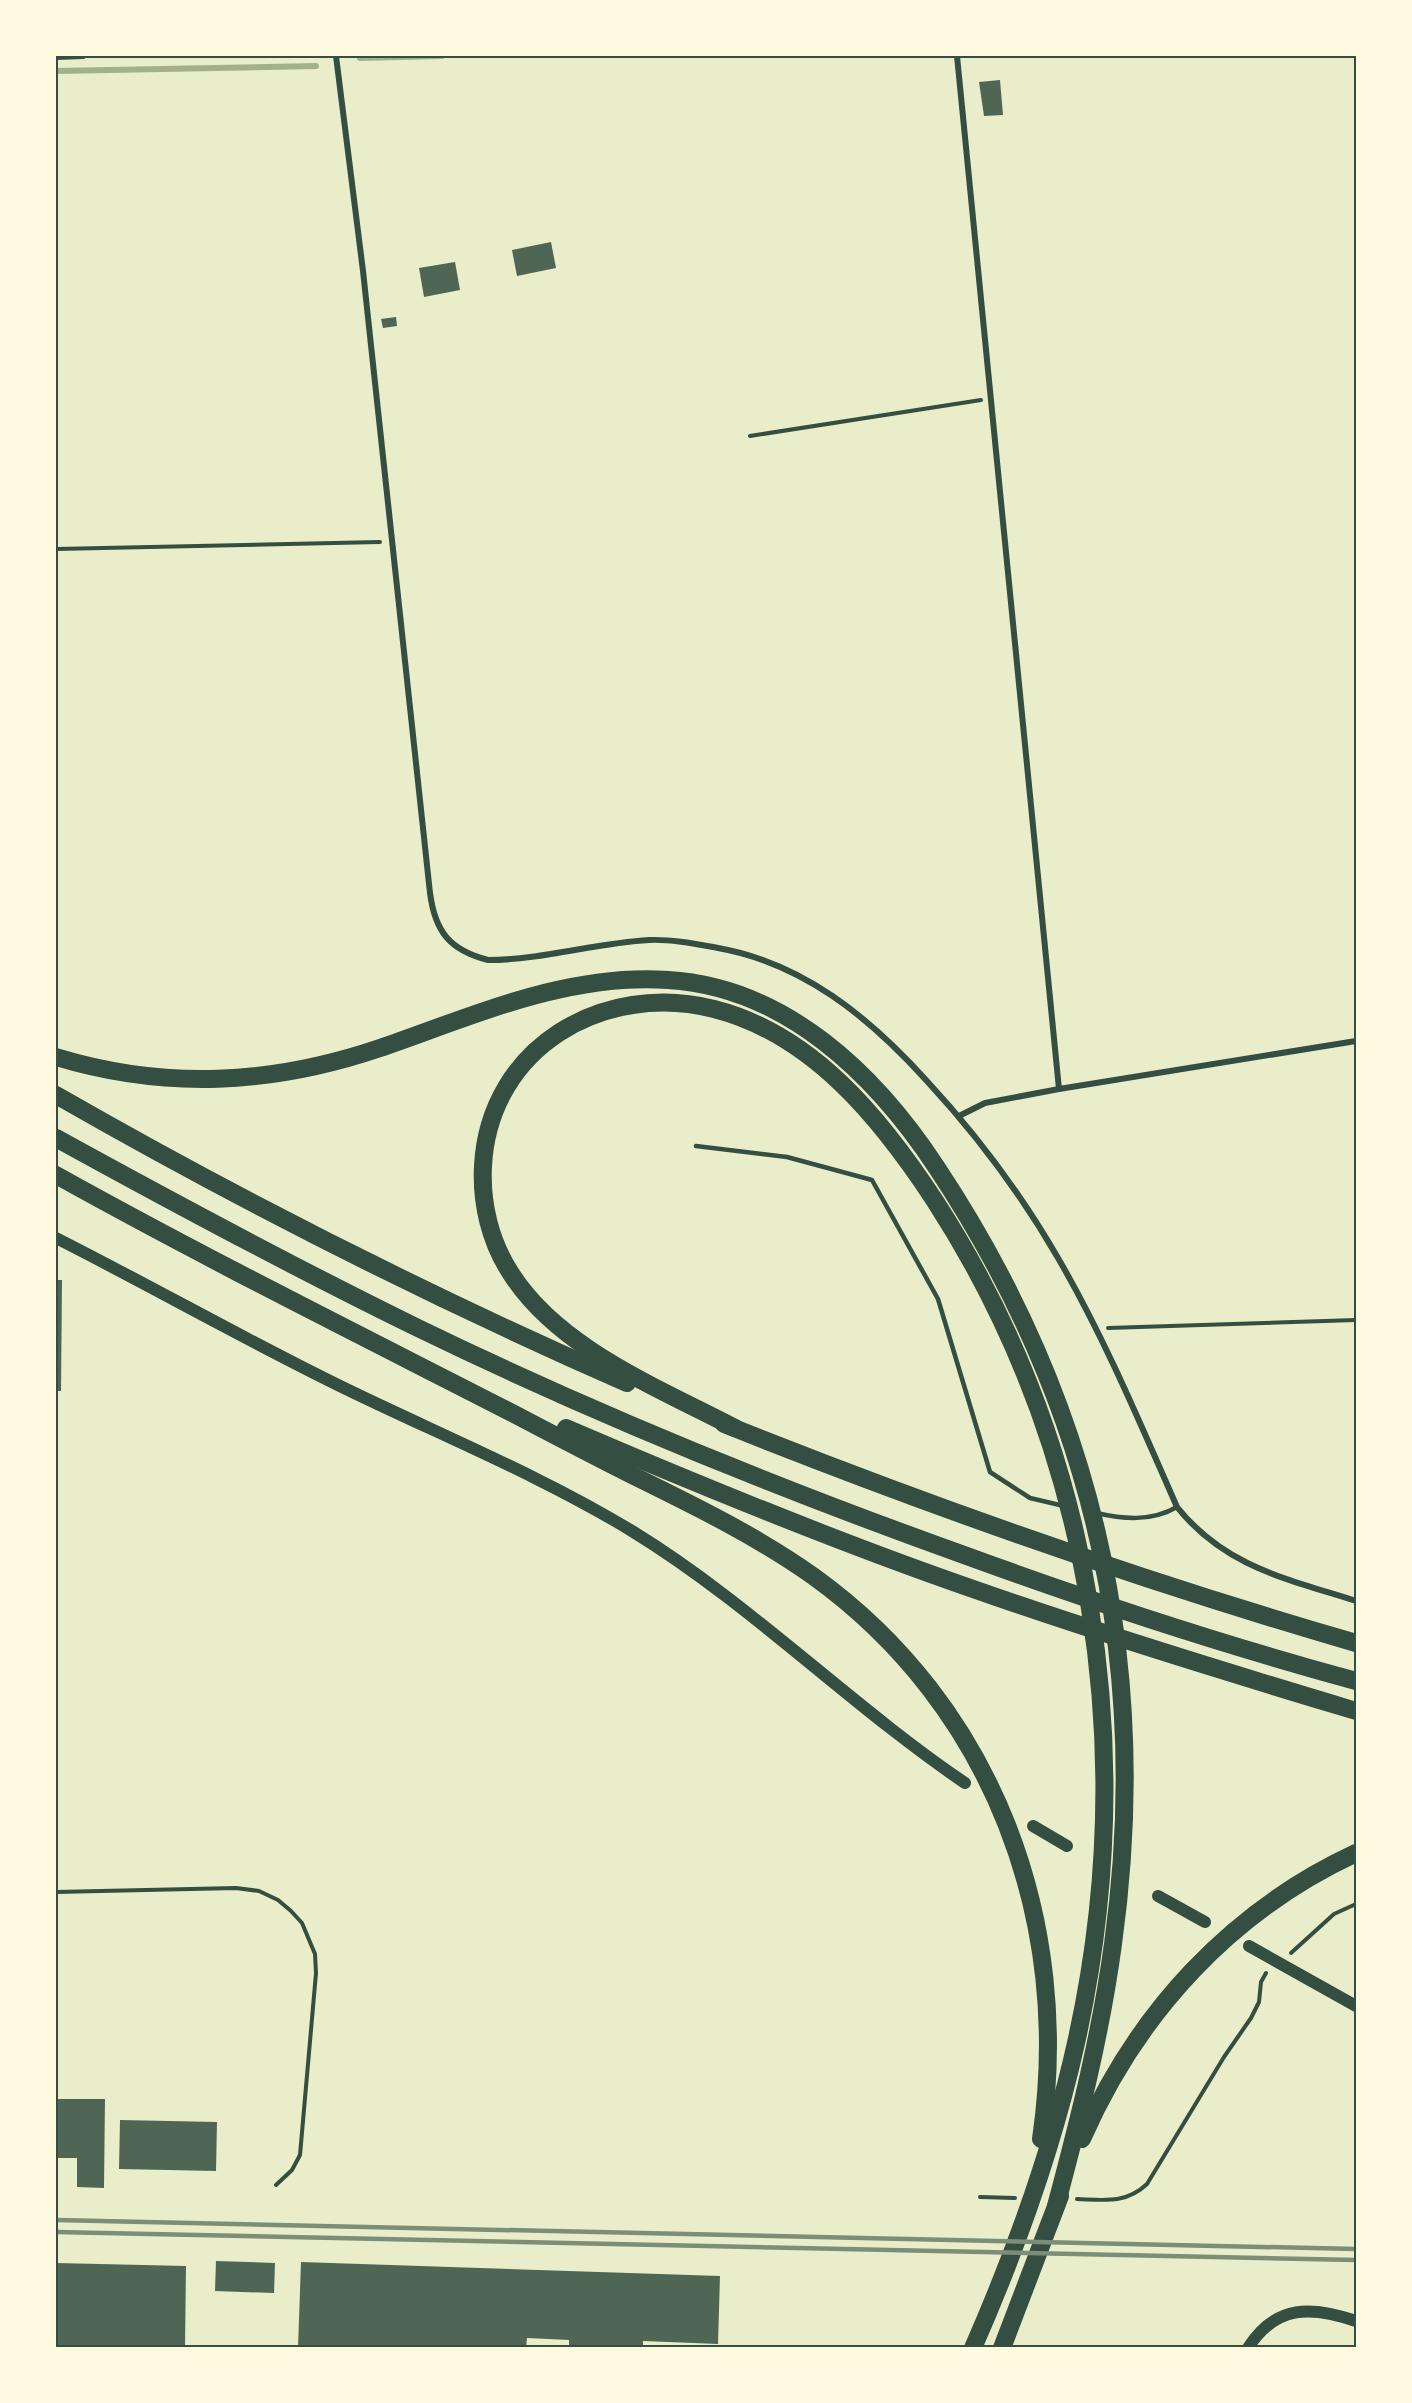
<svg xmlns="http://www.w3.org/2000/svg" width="1412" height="2403" font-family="Signika,sans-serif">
  <rect width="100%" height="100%" fill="#e9edc9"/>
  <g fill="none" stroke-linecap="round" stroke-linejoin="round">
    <g stroke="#a3b18a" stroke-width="6">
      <polyline points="360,58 442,56"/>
      <polyline points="56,71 316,66"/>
    </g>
  </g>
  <g fill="#4f6655">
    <polygon points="1000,80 1003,115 984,116 979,82"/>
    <polygon points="551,242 556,268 517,276 512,250"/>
    <polygon points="455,262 460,290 424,297 419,268"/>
    <polygon points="396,317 397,326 383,328 381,319"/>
    <polygon points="56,1280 62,1280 61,1391 56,1391"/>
    <polygon points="56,2099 105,2099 104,2188 77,2187 77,2158 56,2158"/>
    <polygon points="120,2120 217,2122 216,2171 119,2169"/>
    <polygon points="216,2261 275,2263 274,2293 215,2291"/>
    <polygon points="301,2262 720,2276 718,2344 643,2341 643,2348 569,2348 569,2340 527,2338 526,2348 298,2348"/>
    <polygon points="56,2263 186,2266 185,2348 56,2348"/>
  </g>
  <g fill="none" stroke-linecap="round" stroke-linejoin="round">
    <g stroke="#344e41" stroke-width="4">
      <polyline points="750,436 981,400"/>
      <polyline points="56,549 380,542"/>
      <polyline points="1108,1328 1356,1320"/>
      <polyline points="56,1892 236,1888 259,1891 278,1900 291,1911 302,1923 315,1954 316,1973 300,2155 292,2170 276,2185"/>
      <polyline points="1291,1953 1334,1914 1356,1904"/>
      <polyline points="980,2197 1015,2198"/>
      <path d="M1077,2199C1104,2200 1126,2204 1147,2184L1224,2057L1251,2018L1259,2002L1261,1982L1266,1973"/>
    </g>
    <g stroke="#344e41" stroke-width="4.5">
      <polyline points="696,1146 787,1157 872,1180 938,1299 990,1472 1030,1498 1064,1506"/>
      <path d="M1096,1513C1123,1519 1151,1522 1177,1507"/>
    </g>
    <g stroke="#344e41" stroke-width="6">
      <path d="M336,56L363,271L430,893C435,931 449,950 488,960C542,960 595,943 649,940C671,939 696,944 718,948C803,963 869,1017 926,1080C976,1134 1021,1194 1058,1258C1104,1337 1140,1423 1177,1507C1225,1567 1287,1579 1356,1601"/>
      <polyline points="957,56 1059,1089"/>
      <polyline points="56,57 83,56"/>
      <polyline points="959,1116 985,1103 1059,1089 1356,1041"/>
    </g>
    <g stroke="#344e41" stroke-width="12">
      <path d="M56,1238C151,1286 244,1339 340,1386C438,1434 540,1475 632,1531C751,1604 850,1705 965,1783"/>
      <polyline points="1033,1826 1067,1846"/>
      <polyline points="1158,1896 1205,1922"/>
      <polyline points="1249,1946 1356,2006"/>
      <path d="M1248,2348C1276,2304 1312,2306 1356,2321"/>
    </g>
    <g stroke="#344e41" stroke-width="18">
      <path d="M56,1057C165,1090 271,1085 380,1048C473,1016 567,973 668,980C786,987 876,1075 937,1168C1094,1405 1152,1663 1113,1944C1101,2033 1079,2120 1056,2206"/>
      <path d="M56,1095C241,1201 431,1297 627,1383"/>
      <path d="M56,1138C176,1204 297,1269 420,1329C597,1415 780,1489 964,1555C1093,1602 1224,1645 1356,1681"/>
      <path d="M56,1175C207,1259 362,1336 516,1415C556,1436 596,1457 636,1477C697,1507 758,1537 813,1576C994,1706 1073,1922 1041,2139"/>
      <path d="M724,1424C932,1507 1142,1581 1356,1643"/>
      <path d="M566,1428C701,1486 837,1542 976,1590C1101,1634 1229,1673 1356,1711"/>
      <path d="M735,1428C659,1388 557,1348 510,1272C490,1241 481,1203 483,1166C489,1047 604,981 714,1009C813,1034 882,1120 935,1201C1096,1450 1140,1756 1076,2043C1053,2147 1016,2250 973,2348"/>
      <path d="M1082,2139C1137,2013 1231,1911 1356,1853"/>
      <polyline points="1002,2348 1060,2196"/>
    </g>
    <g stroke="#7c8e77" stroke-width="4.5">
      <polyline points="56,2220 1356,2249"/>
      <polyline points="56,2232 1356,2260"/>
    </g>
  </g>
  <rect width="1412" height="2403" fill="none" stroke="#fefae0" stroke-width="114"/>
  <rect x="57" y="57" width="1298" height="2289" fill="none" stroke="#344e41" stroke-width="2"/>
</svg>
